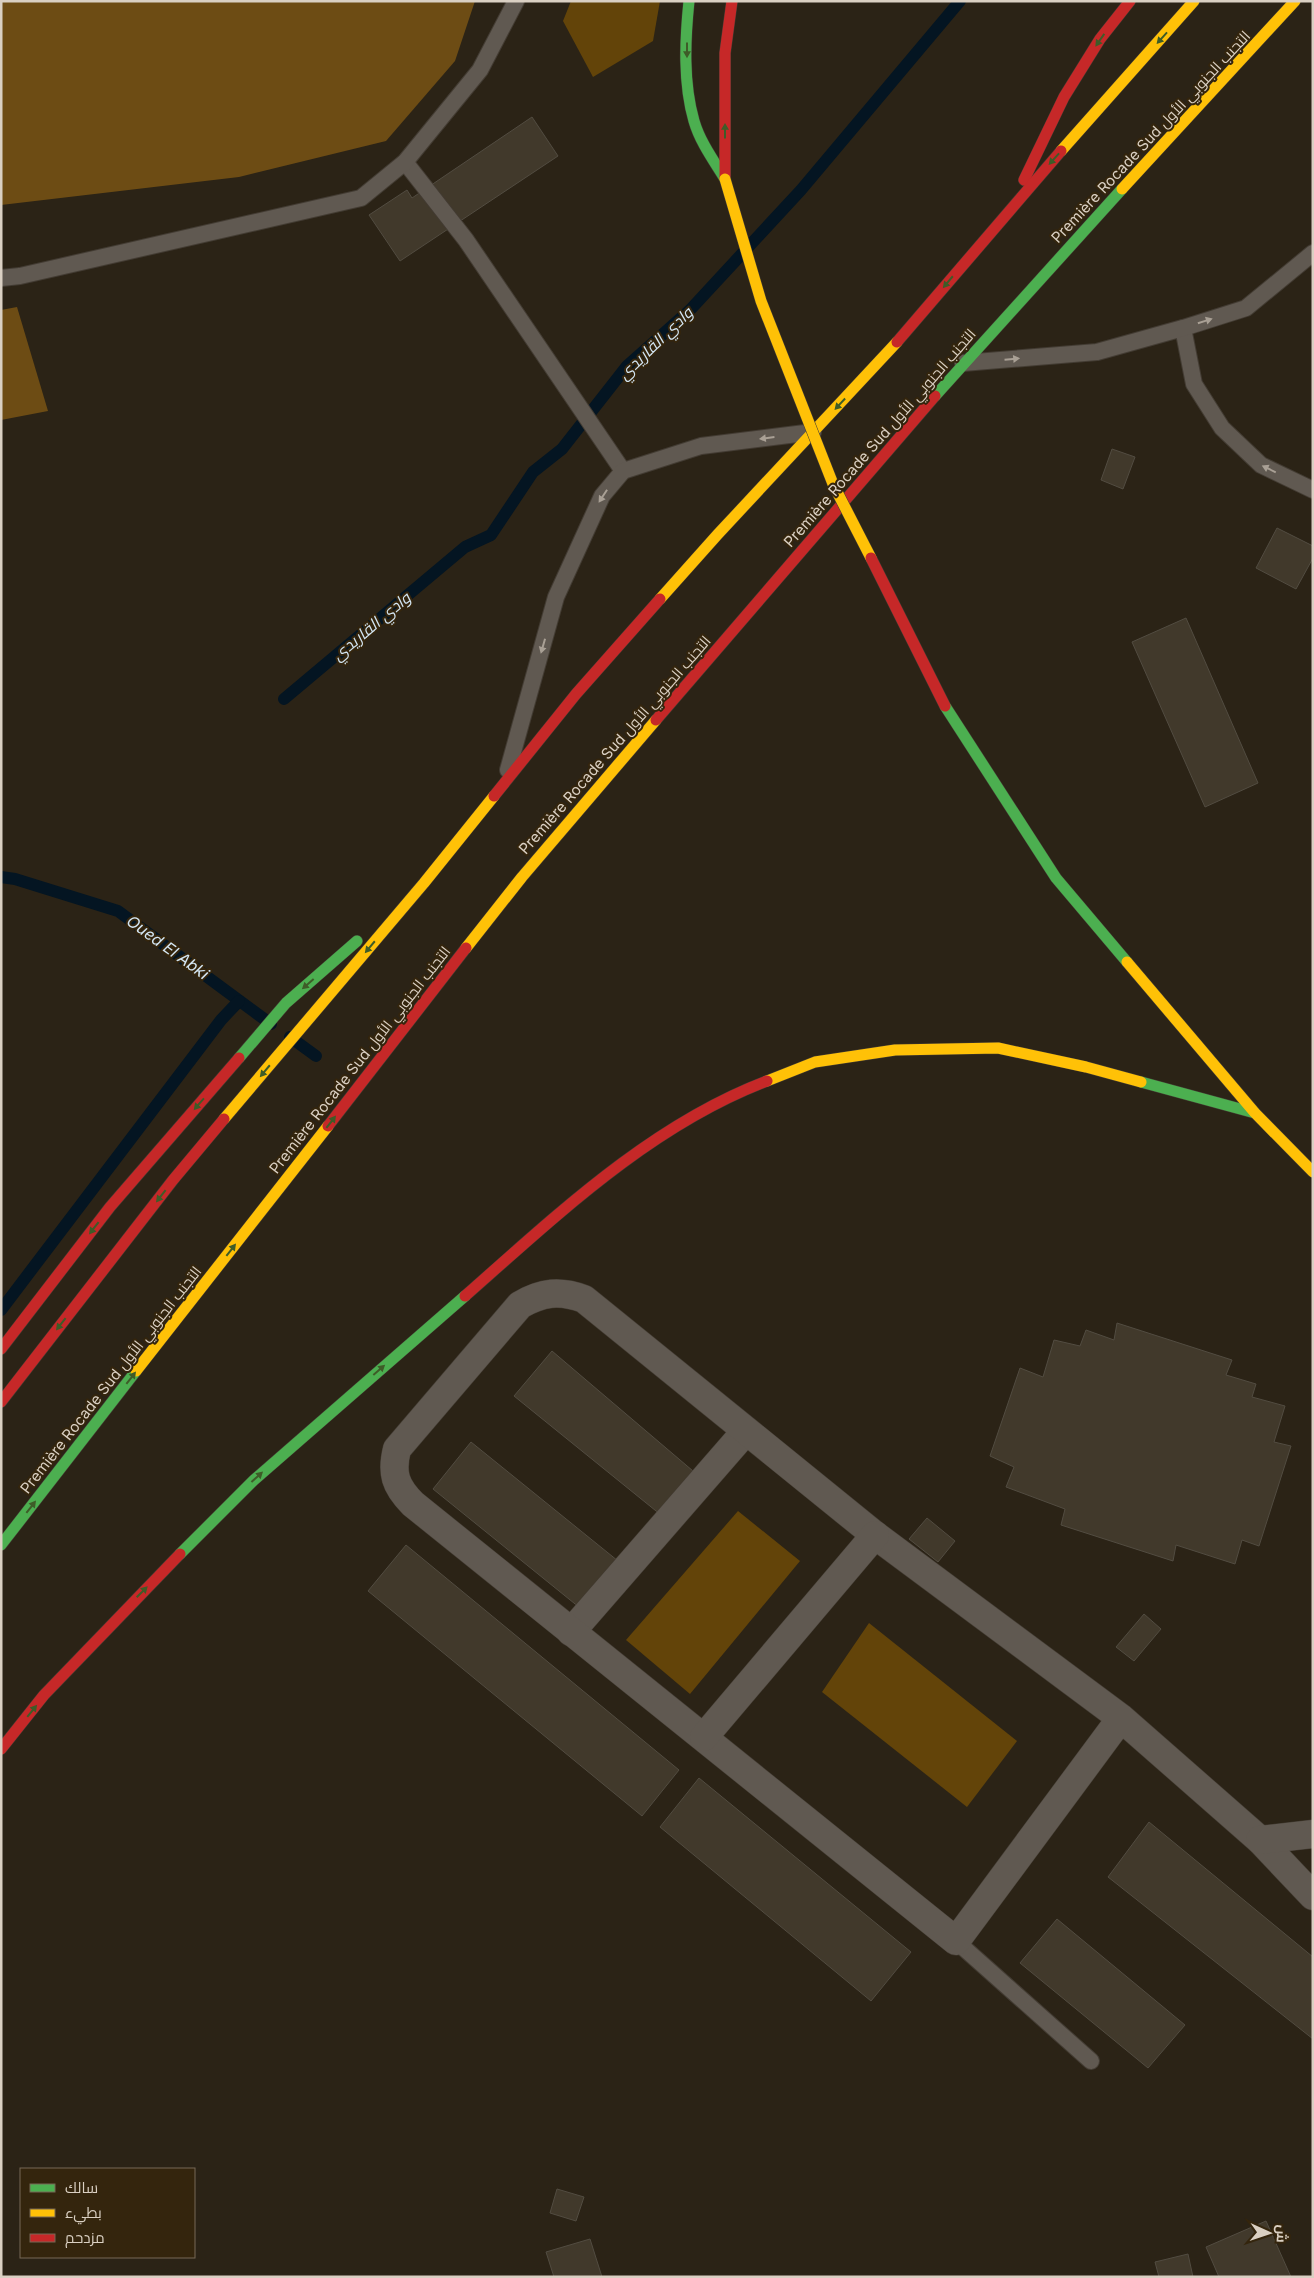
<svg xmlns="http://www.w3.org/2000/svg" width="1314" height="2278" font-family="Inter,Cairo,sans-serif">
  <rect width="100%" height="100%" fill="#2b2316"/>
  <g fill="#634409">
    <polygon points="571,1 660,1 653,41 593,77 563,21"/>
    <polygon points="738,1511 800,1561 690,1694 626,1640"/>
    <polygon points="869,1623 1017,1741 967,1807 822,1692"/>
  </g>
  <g fill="#6d4c14">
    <polygon points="1,1 475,1 455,61 386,141 239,177 1,205"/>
    <polygon points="17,307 48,411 1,420 1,310"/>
  </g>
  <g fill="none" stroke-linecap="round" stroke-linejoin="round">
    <g stroke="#041522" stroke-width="12">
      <polyline points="284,699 465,547 491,535 533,472 562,449 627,366 690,310 801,190 960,1"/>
      <polyline points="1,877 15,879 118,911 271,1024"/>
      <polyline points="290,1037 316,1056"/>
      <polyline points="1,1310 221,1020 239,1001"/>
    </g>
  </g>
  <g fill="#41392b" stroke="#524c41">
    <polygon points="532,117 558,156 400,261 369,215 407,190 412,198"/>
    <polygon points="1112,449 1135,457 1123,489 1101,480"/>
    <polygon points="1277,528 1313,546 1313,558 1296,589 1256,568"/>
    <polygon points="1186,618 1258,783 1205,807 1132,642"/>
    <polygon points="1117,1323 1232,1360 1226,1375 1256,1384 1252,1397 1285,1406 1274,1442 1291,1446 1259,1546 1242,1540 1235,1564 1176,1545 1173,1561 1061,1525 1065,1509 1006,1487 1014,1467 990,1456 1020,1368 1043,1377 1054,1340 1080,1346 1086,1330 1114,1340"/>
    <polygon points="552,1351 693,1471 661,1515 514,1396"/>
    <polygon points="471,1442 623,1565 585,1612 433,1489"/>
    <polygon points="927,1518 955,1541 938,1562 909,1539"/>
    <polygon points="406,1545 679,1770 642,1816 368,1591"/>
    <polygon points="1144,1614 1161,1629 1134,1661 1116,1647"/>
    <polygon points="699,1778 911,1952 871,2001 660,1827"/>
    <polygon points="1149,1822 1313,1957 1313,2039 1108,1877"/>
    <polygon points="1057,1919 1185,2025 1148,2068 1020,1963"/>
    <polygon points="557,2189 584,2197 576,2221 550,2213"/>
    <polygon points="1266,2221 1291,2277 1219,2277 1206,2247"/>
    <polygon points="590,2239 602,2277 554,2277 546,2252"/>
    <polygon points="1188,2254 1193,2277 1159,2277 1155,2262"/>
  </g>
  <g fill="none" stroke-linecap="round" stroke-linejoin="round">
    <g stroke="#433c33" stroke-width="18">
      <g id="lane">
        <polyline points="405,162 466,240 623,471"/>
        <polyline points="1,278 20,276 361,198 405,162 480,70 516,1"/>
        <polyline points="1183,328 1194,384 1222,428 1261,465 1313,490"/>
        <polyline points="963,363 1097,352 1183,328 1246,308 1313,253"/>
        <polyline points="508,770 556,597 602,496 623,471 701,446 813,432"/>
        <polyline points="956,1941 1091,2061"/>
      </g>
    </g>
    <g stroke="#433c33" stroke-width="29">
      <g id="street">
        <polyline points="571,1632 745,1432"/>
        <path d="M1121,1718L956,1941L413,1504C395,1486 391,1473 397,1449L520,1305C542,1292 560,1290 584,1299L875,1535L1121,1718L1260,1840L1313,1896"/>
        <polyline points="704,1737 875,1535"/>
        <polyline points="1260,1840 1313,1834"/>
      </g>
    </g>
    <g stroke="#433c33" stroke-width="12">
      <g id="fast">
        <path d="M689,1C685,40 683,83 694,121C700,142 714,161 725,179"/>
        <polyline points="935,396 1122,189"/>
        <polyline points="945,706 1056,878 1127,962"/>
        <polyline points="239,1058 286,1003 357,941"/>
        <polyline points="1141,1082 1255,1113"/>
        <polyline points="1,1545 136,1371"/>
        <polyline points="180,1554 254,1480 465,1296"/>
      </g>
    </g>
    <g stroke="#433c33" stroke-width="12">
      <g id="slow">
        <polyline points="1061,151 1194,1"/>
        <polyline points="1122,189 1295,1"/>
        <polyline points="660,599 718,534 897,342"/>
        <polyline points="466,948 522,877 656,720"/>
        <polyline points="1127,962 1255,1113 1313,1172"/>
        <polyline points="767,1081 815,1062 895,1050 998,1048 1086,1067 1141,1082"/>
        <polyline points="224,1119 424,883 494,796"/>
        <polyline points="136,1371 328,1126"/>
      </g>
    </g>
    <g stroke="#433c33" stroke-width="12">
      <g id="jam">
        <polyline points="725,178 725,53 732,1"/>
        <polyline points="1024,180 1064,97 1100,39 1130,1"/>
        <polyline points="897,342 1061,151"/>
        <polyline points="656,720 935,396"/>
        <polyline points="494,796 576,694 660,599"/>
        <polyline points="328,1126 466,948"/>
        <path d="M465,1296C557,1215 651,1125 767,1081"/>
        <polyline points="1,1349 110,1207 239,1058"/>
        <polyline points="1,1402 173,1180 224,1119"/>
        <polyline points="1,1749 44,1695 180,1554"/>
      </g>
    </g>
    <use href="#lane" stroke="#605951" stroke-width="16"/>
    <use href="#street" stroke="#605951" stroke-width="28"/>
    <use href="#fast" stroke="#4caf50" stroke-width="11"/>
    <use href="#slow" stroke="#ffc107" stroke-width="11"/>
    <use href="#jam" stroke="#c62828" stroke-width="11"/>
    <g stroke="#433c33" stroke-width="12" stroke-linecap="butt">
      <polyline id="slow-bridge" points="725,179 761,301 833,484 871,558"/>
    </g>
    <g stroke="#433c33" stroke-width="12" stroke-linecap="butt">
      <polyline id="jam-bridge" points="871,558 945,706"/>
    </g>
    <use href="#slow-bridge" stroke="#ffc107" stroke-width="11"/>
    <use href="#jam-bridge" stroke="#c62828" stroke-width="11"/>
  </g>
  <defs><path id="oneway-solid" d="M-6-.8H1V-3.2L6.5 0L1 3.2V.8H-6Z" transform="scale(1.25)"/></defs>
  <g fill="#3e5c28">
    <use href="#oneway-solid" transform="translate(1162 38) rotate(132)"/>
    <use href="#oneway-solid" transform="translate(1100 40) rotate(125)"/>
    <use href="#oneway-solid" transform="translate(687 50) rotate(90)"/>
    <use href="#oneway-solid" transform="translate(725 131) rotate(-90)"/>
    <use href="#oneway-solid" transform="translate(1054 159) rotate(132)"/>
    <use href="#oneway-solid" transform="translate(948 282) rotate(130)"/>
    <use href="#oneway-solid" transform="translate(840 404) rotate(133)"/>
    <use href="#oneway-solid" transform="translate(370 947) rotate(130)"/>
    <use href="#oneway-solid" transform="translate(308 984) rotate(139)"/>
    <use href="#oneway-solid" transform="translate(265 1071) rotate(130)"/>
    <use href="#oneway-solid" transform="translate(199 1104) rotate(131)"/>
    <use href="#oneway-solid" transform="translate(331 1122) rotate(-52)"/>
    <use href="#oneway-solid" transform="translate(161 1196) rotate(128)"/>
    <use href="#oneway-solid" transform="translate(94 1228) rotate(128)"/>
    <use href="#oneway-solid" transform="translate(231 1250) rotate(-52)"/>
    <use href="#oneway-solid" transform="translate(61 1324) rotate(128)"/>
    <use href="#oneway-solid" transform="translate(379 1370) rotate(-41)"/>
    <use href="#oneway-solid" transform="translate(131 1378) rotate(-52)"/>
    <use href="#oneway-solid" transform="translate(257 1477) rotate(-42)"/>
    <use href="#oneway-solid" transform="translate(31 1507) rotate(-52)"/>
    <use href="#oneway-solid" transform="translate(142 1592) rotate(-45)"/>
    <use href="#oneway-solid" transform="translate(32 1711) rotate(-51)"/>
  </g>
  <g fill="#a9a095">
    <use href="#oneway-solid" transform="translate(1205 321) rotate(-18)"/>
    <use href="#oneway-solid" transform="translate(1012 359) rotate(-5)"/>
    <use href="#oneway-solid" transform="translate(767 438) rotate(173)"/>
    <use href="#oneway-solid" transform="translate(1269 469) rotate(-154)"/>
    <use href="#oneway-solid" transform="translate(603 496) rotate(123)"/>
    <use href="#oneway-solid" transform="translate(543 646) rotate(106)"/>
  </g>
  <g text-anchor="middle" stroke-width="4" stroke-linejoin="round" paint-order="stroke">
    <g font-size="15" fill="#dad0c3" stroke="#34250d">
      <text transform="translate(1151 137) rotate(-47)" y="5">Première Rocade Sud التجنب الجنوبي الأول</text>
      <text transform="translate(880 438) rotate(-49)" y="5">Première Rocade Sud التجنب الجنوبي الأول</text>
      <text transform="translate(615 745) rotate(-49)" y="5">Première Rocade Sud التجنب الجنوبي الأول</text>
      <text transform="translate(360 1060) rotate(-52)" y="5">Première Rocade Sud التجنب الجنوبي الأول</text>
      <text transform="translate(111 1380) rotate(-52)" y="5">Première Rocade Sud التجنب الجنوبي الأول</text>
    </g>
    <g font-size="16" font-style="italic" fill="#d4e7f5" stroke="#34250d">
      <text transform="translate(655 343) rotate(-44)" y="6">وادي القاريدي</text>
      <text transform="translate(371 626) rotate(-40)" y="6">وادي القاريدي</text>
      <text transform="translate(168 947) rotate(36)" y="6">Oued El Abki</text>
    </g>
  </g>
  <rect width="1314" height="2278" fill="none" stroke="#dad0c3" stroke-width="5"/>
  <rect x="20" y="2168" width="175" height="90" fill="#34250d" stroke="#766956"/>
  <rect x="30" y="2184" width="25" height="8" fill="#4caf50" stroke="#766956"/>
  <text x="65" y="2193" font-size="15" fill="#dad0c3">سالك</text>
  <rect x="30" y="2209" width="25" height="8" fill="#ffc107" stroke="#766956"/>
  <text x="65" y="2218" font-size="15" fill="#dad0c3">بطيء</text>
  <rect x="30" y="2234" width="25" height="8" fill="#c62828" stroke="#766956"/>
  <text x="65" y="2243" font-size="15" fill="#dad0c3">مزدحم</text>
  <g transform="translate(1269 2233) rotate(93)" stroke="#34250d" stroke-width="4" paint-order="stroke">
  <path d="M0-4L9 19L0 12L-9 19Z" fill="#dad0c3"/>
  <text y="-8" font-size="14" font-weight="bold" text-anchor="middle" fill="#dad0c3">ش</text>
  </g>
</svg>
